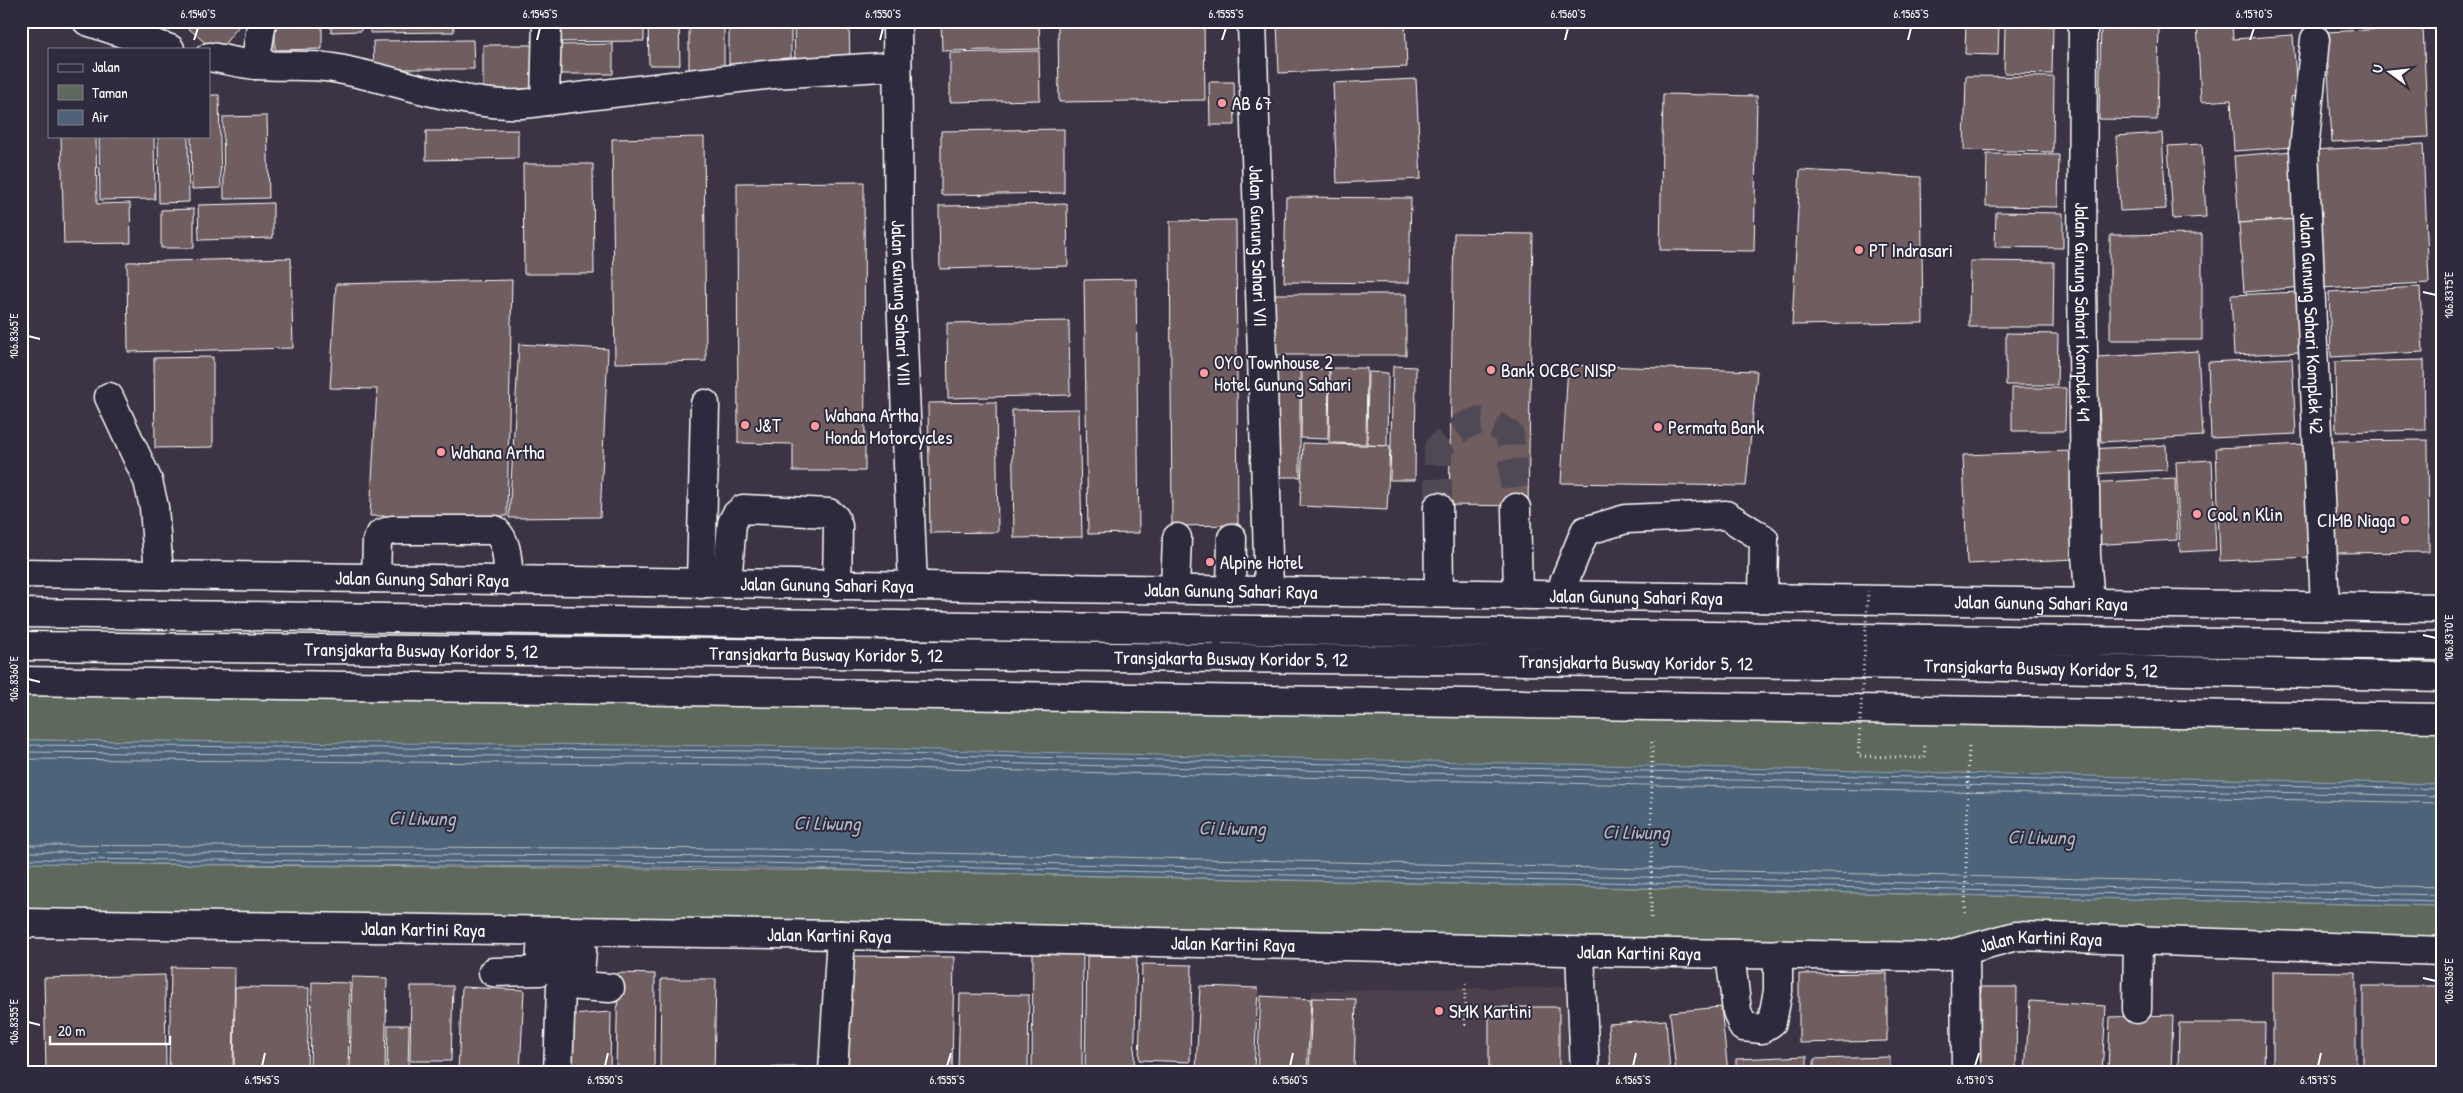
<svg xmlns="http://www.w3.org/2000/svg" width="2463" height="1093" font-family="'Patrick Hand',sans-serif">
  <rect width="100%" height="100%" fill="#3c3444"/>
  <filter id="ink" filterUnits="userSpaceOnUse"><feTurbulence type="fractalNoise" baseFrequency=".02" numOctaves="2"/><feDisplacementMap in="SourceGraphic" scale="10" xChannelSelector="R" yChannelSelector="G"/><feConvolveMatrix kernelMatrix="1 2 1 2 8 2 1 2 1" color-interpolation-filters="sRGB"/></filter>
  <g filter="url(#ink)">
    <polygon fill="#4c404c" points="1566,987 1568,1072 1308,1072 1312,991"/>
    <g fill="#5e685c" stroke="#aeb4ae">
      <polygon points="21,681 2442,718 2442,784 689,746 21,740"/>
      <polygon points="21,863 874,871 2442,906 2442,951 2016,936 1940,957 21,923"/>
    </g>
    <polygon fill="#4e6379" stroke="#95a1af" points="21,740 761,746 2442,784 2442,906 759,868 21,863"/>
    <g fill="none" stroke-linecap="round" stroke-linejoin="round">
      <g stroke="#b8c1c9" stroke-width="1">
        <polyline points="21,745 761,751 2442,789"/>
        <polyline points="21,752 761,758 2442,796"/>
        <polyline points="21,759 761,765 2442,803"/>
        <polyline points="21,845 759,849 2442,887"/>
        <polyline points="21,852 759,857 2442,895"/>
        <polyline points="21,859 759,863 2442,901"/>
      </g>
    </g>
    <g fill="#705d5e" stroke="#fff">
      <polygon points="180,21 243,21 217,53"/>
      <polygon points="275,21 322,21 322,49 275,50"/>
      <polygon points="331,21 361,21 361,31 331,32"/>
      <polygon points="370,21 453,21 454,32 370,33"/>
      <polygon points="550,21 644,21 644,41 550,42"/>
      <polygon points="648,21 679,21 680,65 649,65"/>
      <polygon points="689,21 724,21 724,69 689,70"/>
      <polygon points="729,21 791,21 791,68 729,69"/>
      <polygon points="794,21 849,21 850,64 795,64"/>
      <polygon points="941,21 1039,21 1040,49 942,51"/>
      <polygon points="1058,21 1204,21 1205,100 1059,102"/>
      <polygon points="1277,21 1405,21 1407,67 1279,73"/>
      <polygon points="1966,21 1999,21 1998,55 1965,54"/>
      <polygon points="2197,21 2232,21 2233,39 2293,35 2297,96 2291,97 2294,147 2234,151 2231,100 2201,102"/>
      <polygon points="2101,22 2159,23 2157,120 2099,119"/>
      <polygon points="2005,25 2053,26 2052,74 2004,73"/>
      <polygon points="2423,27 2428,137 2332,142 2326,32"/>
      <polygon points="473,40 474,69 374,69 373,41"/>
      <polygon points="613,44 613,74 555,74 555,45"/>
      <rect x="483" y="45" width="49" height="54"/>
      <polygon points="1039,51 1040,100 950,102 950,53"/>
      <polygon points="1966,76 2054,77 2053,152 1964,150"/>
      <polygon points="1416,79 1421,179 1337,183 1333,83"/>
      <polygon points="1209,82 1234,82 1235,125 1210,125"/>
      <polygon points="1663,94 1757,96 1754,251 1660,250"/>
      <polygon points="209,95 219,95 221,188 192,189 191,136 209,136"/>
      <polygon points="267,116 269,198 224,199 223,117"/>
      <polygon points="1064,129 1064,193 941,195 941,131"/>
      <polygon points="518,130 518,158 426,160 426,131"/>
      <polygon points="2162,133 2166,209 2120,211 2116,136"/>
      <polygon points="61,136 96,136 97,204 130,203 131,243 64,244"/>
      <polygon points="99,136 154,136 155,199 100,200"/>
      <polygon points="158,136 188,136 189,202 159,203"/>
      <polygon points="704,137 706,361 615,363 612,139"/>
      <polygon points="2202,144 2206,217 2173,219 2168,146"/>
      <polygon points="2423,144 2429,283 2317,288 2312,150"/>
      <polygon points="2293,151 2298,219 2239,223 2234,156"/>
      <polygon points="1987,154 2059,155 2058,207 1986,206"/>
      <polygon points="523,164 593,164 594,274 524,274"/>
      <polygon points="1800,170 1921,177 1923,323 1792,325"/>
      <polygon points="864,182 865,471 793,471 793,444 738,443 737,183"/>
      <polygon points="1286,197 1411,198 1409,283 1284,282"/>
      <polygon points="273,203 273,238 199,240 198,205"/>
      <polygon points="1067,204 1068,266 940,269 939,206"/>
      <polygon points="194,209 194,248 161,248 161,210"/>
      <polygon points="1996,212 2063,213 2063,248 1995,247"/>
      <polygon points="2298,219 2303,287 2244,292 2239,223"/>
      <polygon points="1236,220 1238,525 1172,526 1170,221"/>
      <polygon points="1454,233 1533,234 1528,506 1449,505"/>
      <polygon points="2202,234 2202,340 2110,340 2110,235"/>
      <polygon points="291,258 293,348 128,352 127,262"/>
      <polygon points="1970,261 2054,262 2053,327 1969,327"/>
      <polygon points="1136,279 1139,533 1088,534 1084,280"/>
      <polygon points="512,280 507,516 370,516 377,389 330,388 336,284"/>
      <polygon points="2420,287 2423,352 2331,357 2329,292"/>
      <polygon points="2300,292 2302,352 2234,355 2231,295"/>
      <polygon points="1275,294 1406,294 1406,355 1274,355"/>
      <polygon points="1069,321 1070,395 948,398 947,323"/>
      <polygon points="2006,333 2058,334 2057,385 2006,385"/>
      <polygon points="519,344 608,349 600,517 509,518"/>
      <polygon points="2198,351 2203,436 2101,442 2096,357"/>
      <polygon points="213,357 213,447 155,448 154,358"/>
      <polygon points="2292,358 2296,434 2211,438 2208,362"/>
      <polygon points="2424,360 2425,430 2336,432 2335,362"/>
      <rect x="1275" y="363" width="25" height="114"/>
      <polygon points="1568,365 1757,371 1746,486 1561,483"/>
      <polygon points="1393,366 1416,367 1415,480 1390,480"/>
      <polygon points="1330,368 1367,368 1366,444 1329,443"/>
      <polygon points="1302,369 1329,369 1328,439 1301,438"/>
      <polygon points="1368,372 1388,373 1387,446 1367,445"/>
      <polygon points="2012,388 2066,388 2065,431 2012,431"/>
      <polygon points="996,402 998,532 930,533 928,403"/>
      <polygon points="1079,409 1082,537 1014,538 1012,410"/>
      <polygon points="2428,440 2429,552 2333,553 2332,441"/>
      <polygon points="1303,443 1390,446 1387,510 1300,506"/>
      <polygon points="2308,444 2312,557 2220,561 2216,448"/>
      <polygon points="2166,445 2167,470 2090,474 2089,449"/>
      <polygon points="2072,451 2076,559 1967,564 1963,455"/>
      <polygon points="2212,460 2216,550 2180,552 2176,462"/>
      <polygon points="2175,478 2177,540 2091,545 2088,483"/>
      <polygon points="1033,952 1083,953 1082,1072 1032,1072"/>
      <polygon points="849,956 954,957 952,1072 848,1072"/>
      <polygon points="1087,956 1137,957 1134,1072 1085,1072"/>
      <polygon points="1142,964 1192,965 1190,1062 1139,1060"/>
      <polygon points="171,967 235,968 233,1072 169,1072"/>
      <polygon points="2273,971 2356,972 2356,1072 2273,1072"/>
      <polygon points="618,973 655,974 654,1072 616,1072"/>
      <polygon points="1887,973 1887,1041 1799,1043 1799,974"/>
      <polygon points="165,975 166,1072 46,1072 44,978"/>
      <polygon points="352,977 387,978 385,1072 350,1072"/>
      <polygon points="661,979 716,979 714,1072 660,1072"/>
      <polygon points="312,982 350,983 348,1072 310,1072"/>
      <polygon points="411,986 453,986 451,1061 410,1061"/>
      <polygon points="1200,986 1258,988 1254,1072 1196,1072"/>
      <rect x="2363" y="986" width="79" height="86"/>
      <polygon points="235,987 309,988 307,1072 234,1072"/>
      <polygon points="462,987 524,990 520,1072 458,1072"/>
      <polygon points="1981,987 2017,987 2016,1072 1980,1072"/>
      <polygon points="960,994 1029,995 1028,1072 958,1072"/>
      <polygon points="1261,996 1311,999 1307,1072 1257,1072"/>
      <polygon points="1312,998 1356,999 1354,1072 1309,1072"/>
      <polygon points="2030,1001 2106,1006 2102,1072 2025,1072"/>
      <rect x="1489" y="1007" width="70" height="65"/>
      <polygon points="1721,1007 1728,1072 1676,1072 1670,1012"/>
      <polygon points="611,1012 610,1072 569,1072 572,1015"/>
      <polygon points="2173,1015 2171,1072 2108,1072 2110,1017"/>
      <polygon points="1666,1020 1670,1072 1611,1072 1608,1024"/>
      <polygon points="2179,1023 2265,1023 2264,1072 2178,1072"/>
      <polygon points="388,1025 409,1025 408,1072 387,1072"/>
      <polygon points="1807,1056 1807,1072 1736,1072 1736,1059"/>
      <polygon points="1890,1057 1890,1072 1814,1072 1814,1059"/>
      <rect x="1139" y="1066" width="50" height="6"/>
      <polygon points="802,1067 802,1072 725,1072 725,1068"/>
    </g>
    <g fill="none" stroke-linecap="round" stroke-linejoin="round">
      <path stroke="#504857" stroke-width="28" stroke-dasharray="28 14" stroke-linecap="butt" d="M1438,507V448C1463,424 1479,409 1510,435L1516,508"/>
      <g stroke="#fff" stroke-width="31">
        <g id="minor">
          <polyline points="87,21 170,49"/>
          <path id="s1" d="M897,21L899,246L913,586"/>
          <path id="s2" d="M1252,21L1269,591"/>
          <path id="s3" d="M2083,21L2082,284L2086,555L2090,603"/>
          <path id="s4" d="M2315,39L2304,150L2325,606"/>
          <path d="M209,57C225,59 241,64 257,65C282,67 309,64 333,68C399,79 481,115 545,101L547,21"/>
          <polyline points="255,65 262,21"/>
          <polyline points="545,101 774,74 897,66"/>
          <polyline points="109,397 148,481 154,507 159,575"/>
          <polyline points="1438,507 1439,593"/>
          <polyline points="1516,508 1518,595"/>
          <path d="M376,578L377,541L381,534L392,530H495C509,543 507,563 509,581"/>
          <polyline points="727,583 732,523 736,515 743,509 829,513 835,518 838,526 837,585"/>
          <polyline points="701,584 705,404"/>
          <polyline points="1175,588 1177,538"/>
          <polyline points="1231,591 1232,538"/>
          <polyline points="1566,596 1564,582 1585,531 1626,519 1726,515 1764,539 1763,598"/>
          <polyline points="21,613 2442,646"/>
          <path id="s5" d="M21,646L1922,665L2442,677"/>
          <path id="s6" d="M21,923L841,935L1612,952L1940,957L2016,936L2442,951"/>
          <polyline points="582,950 579,986 610,988"/>
          <polyline points="1965,950 1966,1072"/>
          <polyline points="1580,952 1585,1072"/>
          <polyline points="1730,954 1737,1011 1743,1027 1762,1029 1772,1022 1778,991 1778,954"/>
          <polyline points="493,972 540,971 542,931"/>
          <polyline points="2137,1009 2138,939"/>
          <polyline points="558,1072 563,931"/>
          <polyline points="833,1072 841,935"/>
        </g>
      </g>
      <g stroke="#fff" stroke-width="31">
        <g id="major">
          <path id="s7" d="M21,573C828,584 1635,597 2442,608"/>
          <polyline points="21,681 2442,718"/>
        </g>
      </g>
      <g stroke="#fff" stroke-width="3" stroke-dasharray="1 4" stroke-linecap="butt">
        <polyline points="1859,743 1858,756 1924,758 1925,744"/>
        <polyline points="1965,913 1969,744"/>
        <polyline points="1651,918 1652,739"/>
        <polyline points="1465,1025 1465,983"/>
      </g>
      <use href="#minor" stroke="#2f2a3d" stroke-width="28"/>
      <use href="#major" stroke="#2f2a3d" stroke-width="28"/>
      <polyline stroke="#fff" stroke-width="3" stroke-dasharray="1 4" stroke-linecap="butt" points="1859,741 1868,591"/>
    </g>
  </g>
  <path fill="none" stroke="#fff" stroke-width="2" d="M194,40L198,28M537,40L540,28M880,40L883,28M1222,40L1226,28M1565,40L1568,28M1908,40L1911,28M2250,40L2254,28M2423,292L2436,295M28,336L40,339M2423,635L2436,638M28,679L40,682M2423,978L2436,981M28,1022L40,1025M262,1066L265,1053M605,1066L608,1053M947,1066L951,1053M1290,1066L1293,1053M1633,1066L1636,1053M1975,1066L1979,1053M2318,1066L2321,1053"/>
  <g fill="#ff9aa2" stroke="#2f2a3d" stroke-width="2">
    <circle cx="1222" cy="103" r="5"/>
    <circle cx="1859" cy="250" r="5"/>
    <circle cx="1491" cy="370" r="5"/>
    <circle cx="1204" cy="373" r="5"/>
    <circle cx="745" cy="425" r="5"/>
    <circle cx="815" cy="426" r="5"/>
    <circle cx="1658" cy="427" r="5"/>
    <circle cx="441" cy="452" r="5"/>
    <circle cx="2197" cy="514" r="5"/>
    <circle cx="2405" cy="520" r="5"/>
    <circle cx="1210" cy="562" r="5"/>
    <circle cx="1439" cy="1011" r="5"/>
  </g>
  <g text-anchor="middle" stroke-width="4" stroke-linejoin="round" paint-order="stroke">
    <g font-size="19" fill="#fff" stroke="#2f2a3d" text-anchor="start">
      <text x="1232" y="110">AB 67</text>
      <text x="1869" y="257">PT Indrasari</text>
      <text x="1214" y="369">OYO Townhouse 2<tspan x="1214" dy="22">Hotel Gunung Sahari</tspan></text>
      <text x="1501" y="377">Bank OCBC NISP</text>
      <text x="825" y="422">Wahana Artha<tspan x="825" dy="22">Honda Motorcycles</tspan></text>
      <text x="755" y="432">J&amp;T</text>
      <text x="1668" y="434">Permata Bank</text>
      <text x="451" y="459">Wahana Artha</text>
      <text x="2207" y="521">Cool n Klin</text>
      <text x="2395" y="527" text-anchor="end">CIMB Niaga</text>
      <text x="1220" y="569">Alpine Hotel</text>
      <text x="1449" y="1018">SMK Kartini</text>
    </g>
    <g font-size="19" fill="#fff" stroke="#2f2a3d">
      <text dy="7" stroke="none"><textPath href="#s2" startOffset="225">Jalan Gunung Sahari VII</textPath></text>
      <text dy="7" stroke="none"><textPath href="#s1" startOffset="282">Jalan Gunung Sahari VIII</textPath></text>
      <text dy="7" stroke="none"><textPath href="#s3" startOffset="291">Jalan Gunung Sahari Komplek 41</textPath></text>
      <text dy="7" stroke="none"><textPath href="#s4" startOffset="285">Jalan Gunung Sahari Komplek 42</textPath></text>
      <text dy="7" stroke="none"><textPath href="#s7" startOffset="401">Jalan Gunung Sahari Raya</textPath></text>
      <text dy="7" stroke="none"><textPath href="#s7" startOffset="806">Jalan Gunung Sahari Raya</textPath></text>
      <text dy="7" stroke="none"><textPath href="#s7" startOffset="1210">Jalan Gunung Sahari Raya</textPath></text>
      <text dy="7" stroke="none"><textPath href="#s7" startOffset="1615">Jalan Gunung Sahari Raya</textPath></text>
      <text dy="7" stroke="none"><textPath href="#s7" startOffset="2020">Jalan Gunung Sahari Raya</textPath></text>
      <text dy="7" stroke="none"><textPath href="#s5" startOffset="400">Transjakarta Busway Koridor 5, 12</textPath></text>
      <text dy="7" stroke="none"><textPath href="#s5" startOffset="805">Transjakarta Busway Koridor 5, 12</textPath></text>
      <text dy="7" stroke="none"><textPath href="#s5" startOffset="1210">Transjakarta Busway Koridor 5, 12</textPath></text>
      <text dy="7" stroke="none"><textPath href="#s5" startOffset="1615">Transjakarta Busway Koridor 5, 12</textPath></text>
      <text dy="7" stroke="none"><textPath href="#s5" startOffset="2020">Transjakarta Busway Koridor 5, 12</textPath></text>
      <text dy="7" stroke="none"><textPath href="#s6" startOffset="402">Jalan Kartini Raya</textPath></text>
      <text dy="7" stroke="none"><textPath href="#s6" startOffset="808">Jalan Kartini Raya</textPath></text>
      <text dy="7" stroke="none"><textPath href="#s6" startOffset="2022">Jalan Kartini Raya</textPath></text>
      <text dy="7" stroke="none"><textPath href="#s6" startOffset="1212">Jalan Kartini Raya</textPath></text>
      <text dy="7" stroke="none"><textPath href="#s6" startOffset="1618">Jalan Kartini Raya</textPath></text>
    </g>
    <g font-size="20" font-style="italic" fill="#afb9c3" stroke="#2f2a3d">
      <text transform="translate(422 818) rotate(1)" y="7">Ci Liwung</text>
      <text transform="translate(827 823) rotate(1)" y="7">Ci Liwung</text>
      <text transform="translate(1232 828) rotate(1)" y="7">Ci Liwung</text>
      <text transform="translate(1636 832) rotate(1)" y="7">Ci Liwung</text>
      <text transform="translate(2041 837) rotate(1)" y="7">Ci Liwung</text>
    </g>
  </g>
  <rect width="2463" height="1093" fill="none" stroke="#2f2a3d" stroke-width="55"/>
  <rect x="48" y="48" width="162" height="90" fill="#2f2a3d" stroke="#827f8b"/>
  <rect x="58" y="64" width="25" height="8" fill="#2f2a3d" stroke="#827f8b"/>
  <text x="92" y="72" font-size="15" fill="#ffffff">Jalan</text>
  <rect x="58" y="85" width="25" height="15" fill="#5e685c" stroke="#827f8b"/>
  <text x="92" y="98" font-size="15" fill="#ffffff">Taman</text>
  <rect x="58" y="110" width="25" height="15" fill="#4e6379" stroke="#827f8b"/>
  <text x="92" y="122" font-size="15" fill="#ffffff">Air</text>
  <g transform="translate(2390 72) rotate(285)" stroke="#2f2a3d" stroke-width="4" paint-order="stroke">
  <path d="M0-4L9 19L0 12L-9 19Z" fill="#ffffff"/>
  <text y="-8" font-size="14" font-weight="bold" text-anchor="middle" fill="#ffffff">U</text>
  </g>
  <path d="M50 1036v8h120v-8" fill="none" stroke="#ffffff" stroke-width="2.5"/>
  <text x="58" y="1036" font-size="15" fill="#ffffff" stroke="#2f2a3d" stroke-width="4" paint-order="stroke">20 m</text>
  <rect x="28" y="28" width="2408" height="1038" fill="none" stroke="#fff" stroke-width="2"/>
  <g font-size="12" text-anchor="middle" fill="#fff">
    <text x="198" y="18">6.1540°S</text>
    <text x="540" y="18">6.1545°S</text>
    <text x="883" y="18">6.1550°S</text>
    <text x="1226" y="18">6.1555°S</text>
    <text x="1568" y="18">6.1560°S</text>
    <text x="1911" y="18">6.1565°S</text>
    <text x="2254" y="18">6.1570°S</text>
    <text transform="translate(2449 295) rotate(-90)" y="4">106.8375°E</text>
    <text transform="translate(14 336) rotate(-90)" y="4">106.8365°E</text>
    <text transform="translate(2449 638) rotate(-90)" y="4">106.8370°E</text>
    <text transform="translate(14 679) rotate(-90)" y="4">106.8360°E</text>
    <text transform="translate(2449 981) rotate(-90)" y="4">106.8365°E</text>
    <text transform="translate(14 1022) rotate(-90)" y="4">106.8355°E</text>
    <text x="262" y="1084">6.1545°S</text>
    <text x="605" y="1084">6.1550°S</text>
    <text x="947" y="1084">6.1555°S</text>
    <text x="1290" y="1084">6.1560°S</text>
    <text x="1633" y="1084">6.1565°S</text>
    <text x="1975" y="1084">6.1570°S</text>
    <text x="2318" y="1084">6.1575°S</text>
  </g>
</svg>
